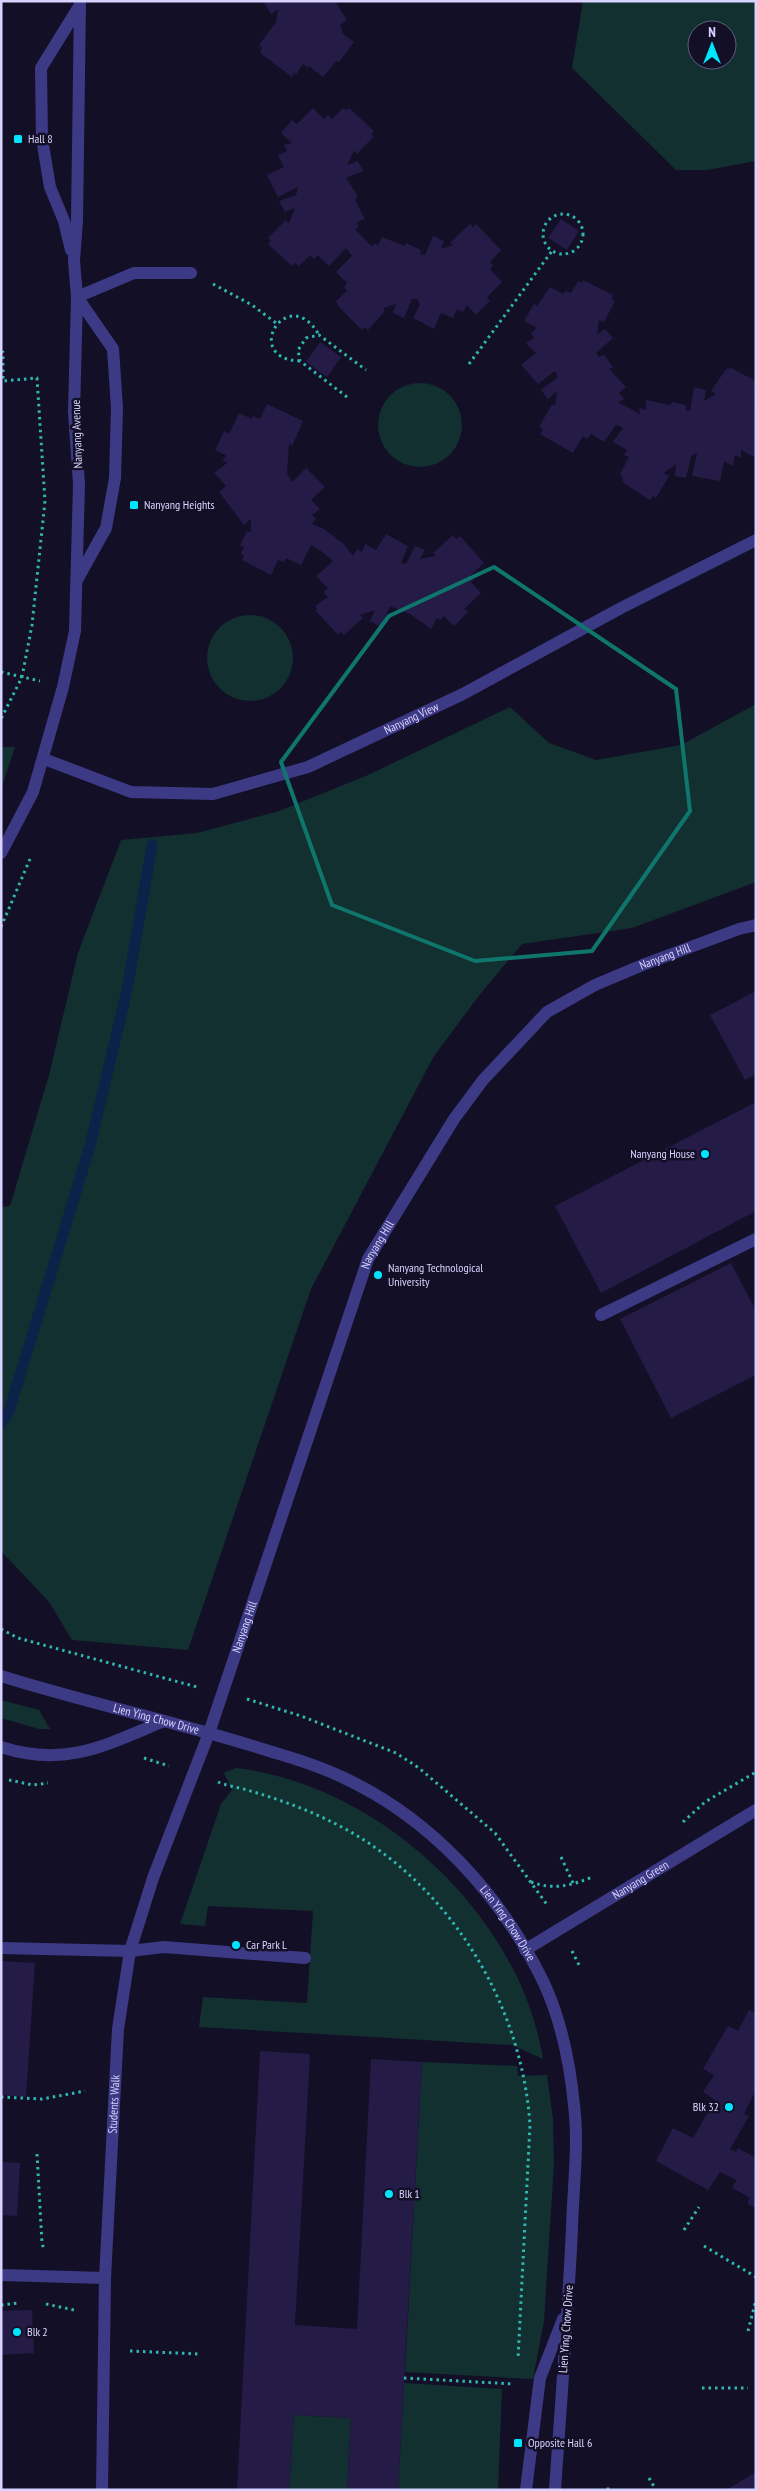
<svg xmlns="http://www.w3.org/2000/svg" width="757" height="2491" font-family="'PT Sans Narrow',sans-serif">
  <rect width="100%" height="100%" fill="#130f26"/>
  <g fill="#12302f" fill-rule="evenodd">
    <path d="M583,1H756V161L707,170H676L572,68ZM697,30H727V60H697Z"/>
    <circle cx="420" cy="425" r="42"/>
    <circle cx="250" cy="658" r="43"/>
    <polygon points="756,704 756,882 632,928 522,944 481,993 434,1056 311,1289 188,1650 72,1640 49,1602 1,1551 1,1207 10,1206 49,1075 78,953 121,840 197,833 279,811 368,775 510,707 549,743 596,760 681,745"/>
    <polygon points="1,747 15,747 1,789"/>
    <polygon points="1,1700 39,1710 50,1729 39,1729 1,1718"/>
    <path d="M236,1768C380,1785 520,1915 543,2059L512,2045L199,2027L203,1997L307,2003L313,1911L208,1906L205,1926L180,1924L221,1804L232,1790L224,1773Z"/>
    <polygon points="422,2062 517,2066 518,2076 547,2075 553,2118 554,2164 544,2321 533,2379 405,2372"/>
    <polygon points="404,2383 502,2389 498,2490 398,2490"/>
    <polygon points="294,2415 351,2418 347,2490 289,2490"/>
  </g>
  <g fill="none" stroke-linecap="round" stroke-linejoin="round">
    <polyline stroke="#0c2248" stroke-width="11" points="1,1424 9,1411 90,1146 127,990 152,845"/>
  </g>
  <g fill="#241b47">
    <polygon points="263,1 335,1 347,20 340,25 343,34 354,42 339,62 336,61 323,77 309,66 308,68 303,64 296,75 294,73 292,77 260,53 262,48 259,45 276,22 278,9 271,14"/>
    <polygon points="313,108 324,119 328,115 332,119 343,108 346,110 349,108 374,131 371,134 374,136 357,154 354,151 347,165 358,161 363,171 346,178 358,196 355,200 365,219 357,222 359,228 355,229 372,247 374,243 378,245 382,237 405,246 406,243 421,250 420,254 425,255 433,236 444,241 441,249 453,245 450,243 470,224 473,227 476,224 501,250 490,262 493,265 490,269 502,282 487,297 490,301 476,315 467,305 463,312 457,309 453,318 441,313 434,329 413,318 420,304 417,299 412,299 404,318 393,313 396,304 383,308 385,311 368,330 365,327 362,330 338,306 336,301 347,291 344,287 347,283 336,272 352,256 346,248 329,266 318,255 314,259 310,255 299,266 295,263 292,266 268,244 271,241 268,238 286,220 289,223 295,208 285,212 279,201 296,195 298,187 278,197 267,175 284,167 278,155 287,151 284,145 292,143 281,133 292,120 297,124"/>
    <polygon points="561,219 579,231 567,250 548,238"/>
    <polygon points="583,280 613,295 612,299 615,301 604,322 599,320 597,335 605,329 613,338 596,353 599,357 604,355 613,367 609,369 626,387 619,393 624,399 618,402 640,414 639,408 646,410 646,400 670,405 672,402 686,405 686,411 690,411 694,387 706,390 704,401 716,394 711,391 726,369 731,368 756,381 754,403 756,404 756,453 754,457 741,450 741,458 735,455 733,466 724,461 720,481 692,476 697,453 691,456 686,478 675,476 676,464 664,473 669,476 656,498 653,496 650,500 622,482 623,478 620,474 629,457 624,455 627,450 613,442 623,428 616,425 604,442 591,434 587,439 583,436 573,453 540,434 543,429 539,427 552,404 555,406 557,391 548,399 541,390 558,377 555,371 538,384 521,365 536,353 526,343 534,338 531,333 537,328 524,321 534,304 537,306 550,287 563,294 566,291 571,293 578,281 582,283"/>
    <polygon points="320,342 341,357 327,377 306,362"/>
    <polygon points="267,404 303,421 292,446 289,444 287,473 292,482 306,468 325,487 311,500 320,509 312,515 316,519 312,524 324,529 344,544 353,556 357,549 362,552 365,544 376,550 386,534 408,546 401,563 406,564 415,546 425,550 420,559 436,556 433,553 453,535 456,539 460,536 484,563 470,576 474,579 471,582 481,593 464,609 468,612 454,626 444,616 441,620 437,618 431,629 412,615 390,606 381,627 370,621 375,610 360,615 363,618 344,635 341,632 338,635 315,610 317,609 315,606 328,597 323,592 328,588 316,576 333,561 321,551 311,545 301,565 286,558 284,562 278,560 271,575 242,560 244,556 241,554 244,547 240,545 247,531 251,532 251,519 244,525 219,492 226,486 214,473 227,463 222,459 227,456 215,450 224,431 229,434 239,413 252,419 253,416 260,419"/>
    <polygon points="756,991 756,1074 745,1080 710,1015"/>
    <polygon points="756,1102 756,1211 601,1293 555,1206"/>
    <polygon points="731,1263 756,1311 756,1375 671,1418 620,1319"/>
    <polygon points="1,1961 35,1963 26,2097 1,2095"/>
    <polygon points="749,2010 756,2013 756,2089 744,2114 749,2116 730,2149 736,2152 738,2148 756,2158 753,2166 756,2168 756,2208 748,2204 749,2197 732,2188 737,2180 720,2172 708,2190 656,2161 673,2128 693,2138 715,2100 703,2092 714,2075 703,2069 728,2026 738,2031"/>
    <polygon points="260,2051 310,2054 295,2325 357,2329 371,2059 422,2062 398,2490 347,2490 351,2418 294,2415 289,2490 237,2490"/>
    <polygon points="1,2162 20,2163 17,2216 1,2215"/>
    <polygon points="32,2310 34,2353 1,2355 1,2311"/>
    <polygon points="756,2472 756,2490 726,2490"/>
  </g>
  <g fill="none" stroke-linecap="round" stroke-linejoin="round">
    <g stroke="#2fb8b0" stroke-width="3" stroke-dasharray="2.5 4" stroke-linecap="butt">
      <circle cx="563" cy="234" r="20"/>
      <polyline points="213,284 252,305 276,323"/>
      <polyline points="1,352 3,352 3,381 37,378 45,501 32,625 22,677 1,719"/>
      <path d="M300,361C240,359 288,281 319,335"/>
      <polyline points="469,364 552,251"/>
      <polyline points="347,397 300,361 298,350 306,338 319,335 366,370"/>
      <polyline points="1,672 40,681"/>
      <polyline points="1,927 30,859"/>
      <polyline points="1,1629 18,1638 197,1687"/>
      <polyline points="247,1699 301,1716 396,1753 419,1768 495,1833 548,1906"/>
      <polyline points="144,1758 169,1766"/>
      <polyline points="9,1780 33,1785 48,1783"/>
      <path d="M218,1782C227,1786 237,1787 247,1790C282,1800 317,1813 349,1831C453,1890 522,2006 530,2125L518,2359"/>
      <polyline points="683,1822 705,1802 756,1772"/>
      <polyline points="561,1857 574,1885"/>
      <path d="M531,1882C553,1890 571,1886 592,1877"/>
      <polyline points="572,1951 580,1967"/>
      <polyline points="1,2097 42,2099 85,2091"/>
      <polyline points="37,2154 42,2243 44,2250"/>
      <polyline points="684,2230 699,2207"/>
      <polyline points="704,2246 756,2277"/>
      <polyline points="46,2304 74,2310"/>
      <polyline points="1,2305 18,2303"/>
      <polyline points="748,2331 756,2300"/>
      <polyline points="130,2351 199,2354"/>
      <polyline points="404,2378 514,2384"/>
      <polyline points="702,2388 748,2388"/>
      <polyline points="649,2478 656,2490"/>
      <polyline points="608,2490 608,2486"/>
    </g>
    <g stroke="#3d3a85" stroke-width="12">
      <polyline points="71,250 64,221 50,187 42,139 41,68 80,5"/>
      <polyline points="77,297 134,273 191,273"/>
      <polyline points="77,580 106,528 115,478 117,408 113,349 77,297"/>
      <path id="s1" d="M44,759L131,792L213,794L308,767L463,694L621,608L756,540"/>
      <polyline points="1,853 33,792 63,687 75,631 79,484 74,412 77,297 74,261 77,220 80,1"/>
      <polyline points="601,1315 756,1239"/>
      <path id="s2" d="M1,1676C81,1701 163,1719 243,1743C276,1753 310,1762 342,1777C431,1818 500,1894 543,1981C561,2019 570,2064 574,2105C579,2146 573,2187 572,2228C568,2315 561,2402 555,2490"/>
      <path d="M1,1747C65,1768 106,1745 164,1721"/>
      <polyline points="1,1948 130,1951 164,1947 305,1958"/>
      <path id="s3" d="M525,1950L756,1810"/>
      <polyline points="1,2275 105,2278"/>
      <path id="s4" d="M102,2490L105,2278L118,2029L130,1951L153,1878L209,1733L368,1259L454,1119L483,1080L547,1012L595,985L645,964L739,929L756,925"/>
      <polyline points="526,2490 540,2378 563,2319"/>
    </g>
  </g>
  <path fill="none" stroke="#0f766e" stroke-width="4" stroke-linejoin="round" d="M494,567L676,689L690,811L592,951L475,961L332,905L281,762L389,616Z"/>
  <g fill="#00e5ff" stroke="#130f26" stroke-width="2">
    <rect x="13" y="134" width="10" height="10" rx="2.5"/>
    <rect x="129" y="500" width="10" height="10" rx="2.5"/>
    <circle cx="705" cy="1154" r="5"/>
    <circle cx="378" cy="1275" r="5"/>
    <circle cx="236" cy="1945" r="5"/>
    <circle cx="729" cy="2107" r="5"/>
    <circle cx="389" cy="2194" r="5"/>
    <circle cx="17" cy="2332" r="5"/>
    <rect x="513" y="2438" width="10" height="10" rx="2.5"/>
  </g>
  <g text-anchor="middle" stroke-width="5" stroke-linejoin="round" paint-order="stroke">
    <g font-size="12" fill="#d9d4ff" stroke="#130f26" text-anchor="start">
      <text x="28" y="143">Hall 8</text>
      <text x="144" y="509">Nanyang Heights</text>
      <text x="695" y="1158" text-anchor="end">Nanyang House</text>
      <text x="388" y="1272">Nanyang Technological<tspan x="388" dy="14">University</tspan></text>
      <text x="246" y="1949">Car Park L</text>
      <text x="719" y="2111" text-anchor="end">Blk 32</text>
      <text x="399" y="2198">Blk 1</text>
      <text x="27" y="2336">Blk 2</text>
      <text x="528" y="2447">Opposite Hall 6</text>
    </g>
    <g font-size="12" fill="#d9d4ff" stroke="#130f26">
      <text transform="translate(77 434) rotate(-92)" y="4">Nanyang Avenue</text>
      <text dy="4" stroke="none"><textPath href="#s1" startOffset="388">Nanyang View</textPath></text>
      <text dy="4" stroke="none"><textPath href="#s4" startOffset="1709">Nanyang Hill</textPath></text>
      <text dy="4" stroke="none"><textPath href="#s4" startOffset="1289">Nanyang Hill</textPath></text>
      <text dy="4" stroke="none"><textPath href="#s4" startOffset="884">Nanyang Hill</textPath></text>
      <text dy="4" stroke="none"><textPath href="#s2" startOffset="161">Lien Ying Chow Drive</textPath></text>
      <text dy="4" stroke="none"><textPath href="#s3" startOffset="135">Nanyang Green</textPath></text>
      <text dy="4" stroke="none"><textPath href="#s2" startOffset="580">Lien Ying Chow Drive</textPath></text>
      <text dy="4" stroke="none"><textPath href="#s4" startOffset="386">Students Walk</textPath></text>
      <text transform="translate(566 2329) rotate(-86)" y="4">Lien Ying Chow Drive</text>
    </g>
  </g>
  <rect width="757" height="2491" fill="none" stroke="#d9d4ff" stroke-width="5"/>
  <g transform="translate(712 45)"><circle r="24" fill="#130f26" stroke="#625e7d"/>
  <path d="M0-4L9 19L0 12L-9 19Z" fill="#00e5ff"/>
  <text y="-8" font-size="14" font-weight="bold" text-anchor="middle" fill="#d9d4ff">N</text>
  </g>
</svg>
